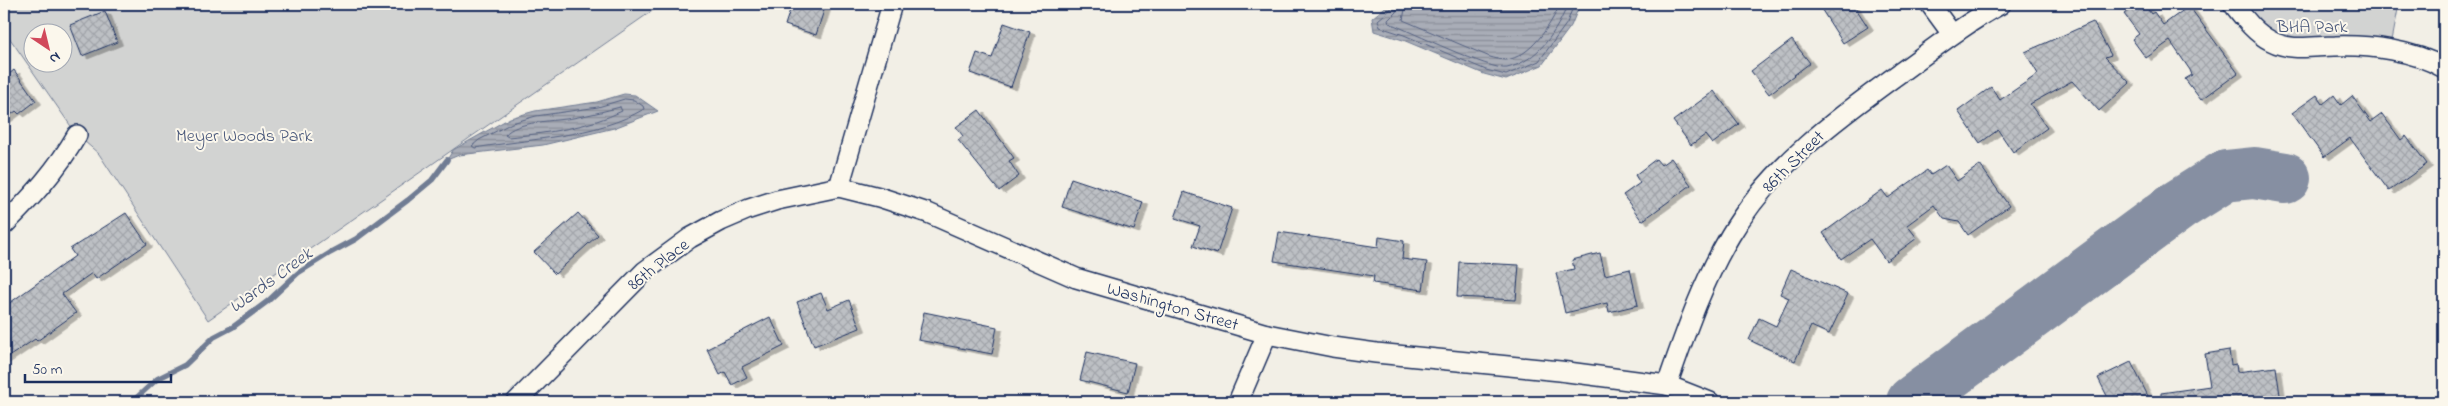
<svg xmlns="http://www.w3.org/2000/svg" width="2448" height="406" font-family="'Indie Flower',sans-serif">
  <defs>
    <pattern id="water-rules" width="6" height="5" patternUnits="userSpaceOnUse" patternTransform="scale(1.25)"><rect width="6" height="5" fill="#a9adb7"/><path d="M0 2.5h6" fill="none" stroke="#898d98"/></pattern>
    <pattern id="building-cross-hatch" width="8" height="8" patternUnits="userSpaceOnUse" patternTransform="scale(1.25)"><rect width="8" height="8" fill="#bdc0c4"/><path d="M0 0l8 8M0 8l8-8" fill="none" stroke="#a2a5ab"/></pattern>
    <filter id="shadow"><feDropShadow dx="5.5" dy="3" stdDeviation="0" flood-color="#0004"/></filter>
  </defs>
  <rect width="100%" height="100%" fill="#f2efe6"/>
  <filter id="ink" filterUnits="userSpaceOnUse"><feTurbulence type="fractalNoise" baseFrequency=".02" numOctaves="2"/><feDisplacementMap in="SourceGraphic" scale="10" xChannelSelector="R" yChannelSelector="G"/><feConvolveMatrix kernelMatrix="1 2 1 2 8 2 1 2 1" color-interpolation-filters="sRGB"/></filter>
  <g filter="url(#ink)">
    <g fill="#d2d3d2" stroke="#768198" fill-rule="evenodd">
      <path d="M4,4H662L208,320L99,154L77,135L4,30ZM32,32H62V62H32Z"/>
      <polygon points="2233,4 2399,4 2390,51 2290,48"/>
    </g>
    <g fill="url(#water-rules)" stroke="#707b93">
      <polygon points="1389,4 1580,4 1571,26 1542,65 1506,80 1484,74 1403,40 1374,31 1372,18"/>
      <polygon points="624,94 635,95 658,111 614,128 543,145 459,155 447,160 453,150 510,118 535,111 597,102"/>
    </g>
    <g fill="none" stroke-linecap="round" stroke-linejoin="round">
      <g stroke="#546182" stroke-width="1">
        <polyline points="1392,4 1391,9 1378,20 1380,27 1404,35 1486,70 1506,75 1539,61 1567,23 1574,4"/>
        <path d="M1398,4L1396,12L1388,20L1389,23C1410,31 1491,71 1507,68C1538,61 1557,31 1568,4"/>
        <path d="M1406,4L1403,20L1490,57C1494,58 1500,60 1505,60C1530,58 1551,25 1560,4"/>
        <path d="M625,99L634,100L643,106L644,109C597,137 527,139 475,148L472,146L479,140L512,123L536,116L598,107Z"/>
        <path d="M620,107L622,111C590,127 543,134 508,137L505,135C515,121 557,121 573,118C589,115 605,111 620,107Z"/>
      </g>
      <polyline stroke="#707b93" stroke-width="5.5" points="132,402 157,379 185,365 214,337 233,327 268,301 298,273 330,253 356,239 408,200 432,180 447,160"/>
      <polyline stroke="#868fa2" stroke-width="52" points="1912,402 2179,205 2225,176 2254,173 2285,178"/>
    </g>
    <g fill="url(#building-cross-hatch)" stroke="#1b2f5e" filter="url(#shadow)">
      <polygon points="792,4 826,4 816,35 785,25"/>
      <polygon points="1818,4 1853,4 1868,27 1843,43"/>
      <polygon points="2138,4 2144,4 2151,14 2154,12 2163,25 2189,6 2238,73 2201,100 2185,79 2192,75 2190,70 2170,41 2146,58 2132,39 2139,34 2124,14"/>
      <polygon points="105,11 117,42 82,56 70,25"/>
      <polygon points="2093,22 2111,55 2105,57 2130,83 2099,111 2072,81 2030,104 2047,128 2013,152 1998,130 1980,143 1958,111 1991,87 2000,100 2038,74 2025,52"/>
      <polygon points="1004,23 1030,32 1011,87 970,73 977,53 992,58"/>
      <polygon points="1792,40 1810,63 1769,94 1751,71"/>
      <polygon points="14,70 36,101 19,114 16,111 4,120 4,78"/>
      <polygon points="1714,91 1739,124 1712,144 1705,135 1691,145 1673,121"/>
      <polygon points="2317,95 2323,104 2334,95 2341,105 2352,96 2371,122 2382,114 2401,140 2406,136 2427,164 2389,191 2350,138 2324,157 2292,113"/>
      <polygon points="979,110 1014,158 1009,161 1019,176 999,191 958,140 963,136 956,127"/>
      <polygon points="1671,158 1691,185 1642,221 1623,195 1640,183 1635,175 1656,159 1661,165"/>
      <polygon points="1946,165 1957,181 1980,165 2009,206 1968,235 1959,222 1944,219 1934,205 1907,225 1917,238 1886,261 1870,239 1841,259 1823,233 1882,190 1888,198 1927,170 1931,175"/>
      <polygon points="1071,178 1143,202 1134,230 1062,207"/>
      <polygon points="1184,192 1232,208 1217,254 1193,246 1200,226 1175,218"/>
      <polygon points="126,213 147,244 96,279 92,273 62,294 76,313 37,341 35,339 4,360 4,307 75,256 70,249"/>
      <polygon points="578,213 598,235 555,274 534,252"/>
      <polygon points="1279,232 1378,247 1379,237 1404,241 1402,259 1427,262 1423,290 1373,283 1374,276 1274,261"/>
      <polygon points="1600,253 1605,275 1630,269 1638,305 1609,312 1607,303 1565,313 1556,273 1574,269 1572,260"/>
      <polygon points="1459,262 1519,265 1516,300 1457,297"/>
      <polygon points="1791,269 1848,294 1829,334 1811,326 1795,361 1749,340 1759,318 1776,326 1789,298 1780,294"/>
      <polygon points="821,293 828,309 849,300 860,328 814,346 797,302"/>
      <polygon points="924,312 997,327 992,354 918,340"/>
      <polygon points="770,317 784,346 742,367 747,377 732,385 725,372 720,375 707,349"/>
      <polygon points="2229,350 2231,365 2236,364 2237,372 2276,367 2281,402 2161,402 2161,393 2210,386 2205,354"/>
      <polygon points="1087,352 1135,363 1128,392 1080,380"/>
      <polygon points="2131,362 2151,402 2110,402 2098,378"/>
    </g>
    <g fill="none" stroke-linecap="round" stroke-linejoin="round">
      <g stroke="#1b2f5e" stroke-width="22">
        <g id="street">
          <polyline points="1930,4 1952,34"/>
          <path d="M2233,4C2244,18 2255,33 2271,41C2292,52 2313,46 2335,46C2370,45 2413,50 2444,68"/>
          <polyline points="839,187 892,4"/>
          <path d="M4,225C32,197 57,170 77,135"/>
          <path d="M1667,385C1685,334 1702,283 1730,236C1771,166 1836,119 1901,72C1934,48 1966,23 2001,4"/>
          <polyline points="516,402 645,271 690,238 721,221 749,209 777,200 839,187 879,197 928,213 1076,278 1267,334 1333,347 1376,353 1560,371 1667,385 1710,402"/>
          <polyline points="1238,402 1267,334"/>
        </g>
      </g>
      <use href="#street" stroke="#fbf7ec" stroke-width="19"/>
    </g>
  </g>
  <g text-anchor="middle" stroke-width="4" stroke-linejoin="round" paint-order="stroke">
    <g font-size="18" fill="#49587b" stroke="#fbf7ec">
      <text x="2312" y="32">BHA Park</text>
      <text x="244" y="141">Meyer Woods Park</text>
    </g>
    <g font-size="18" fill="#1b2f5e" stroke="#fbf7ec">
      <text transform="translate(1793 161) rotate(-45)" y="6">86th Street</text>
      <text transform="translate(658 264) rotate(-38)" y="6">86th Place</text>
      <text transform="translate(1173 306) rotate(16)" y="6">Washington Street</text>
    </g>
    <g font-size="19" font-style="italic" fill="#465579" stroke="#fbf7ec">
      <text transform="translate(270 279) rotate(-36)" y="7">Wards Creek</text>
    </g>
  </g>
  <rect width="2448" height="406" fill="none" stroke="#fbf7ec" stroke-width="20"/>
  <rect x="10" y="10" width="2428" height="386" fill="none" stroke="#1b2f5e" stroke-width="2" filter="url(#ink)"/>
  <g transform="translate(48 48) rotate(145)"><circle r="24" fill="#fbf7ec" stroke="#a1a7b3"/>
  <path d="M0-4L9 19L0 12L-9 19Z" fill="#d1495b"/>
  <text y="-8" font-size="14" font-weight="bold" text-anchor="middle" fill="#1b2f5e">N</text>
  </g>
  <path d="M25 374v8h146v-8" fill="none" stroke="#1b2f5e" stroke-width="2.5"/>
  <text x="32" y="374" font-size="15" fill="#1b2f5e" stroke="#fbf7ec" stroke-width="4" paint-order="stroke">50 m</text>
</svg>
